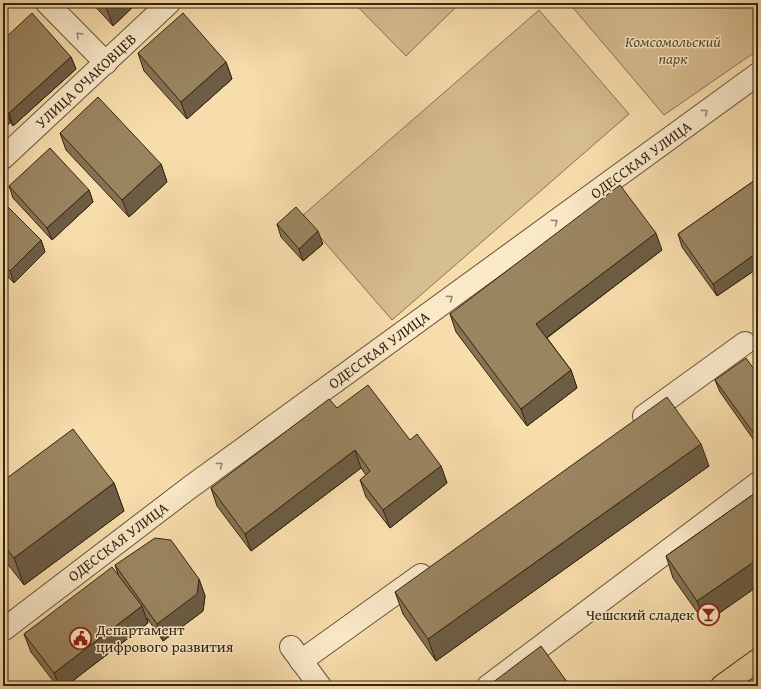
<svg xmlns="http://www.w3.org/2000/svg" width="761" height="689" font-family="'Gentium Book Plus',serif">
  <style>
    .green { fill: #d7be91; stroke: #867250 }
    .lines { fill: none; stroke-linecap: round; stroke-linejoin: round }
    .minor-casing { stroke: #655336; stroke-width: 24 }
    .major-casing { stroke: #34250f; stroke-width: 24 }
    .minor { stroke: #fae9c9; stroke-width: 22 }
    .major { stroke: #f8ddac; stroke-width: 22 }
    .wall { fill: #847253; stroke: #34250f }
    .shaded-wall { fill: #6c5d44; stroke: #34250f }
    .building { fill: #9a8561; stroke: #34250f }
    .oneway { stroke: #97876c }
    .labels { text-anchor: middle; stroke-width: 3; stroke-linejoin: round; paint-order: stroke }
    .park-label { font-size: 15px; font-style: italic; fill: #5d4b30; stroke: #fae9c9 }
    .street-label { font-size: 15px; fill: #34250f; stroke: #fae9c9 }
    .poi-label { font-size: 15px; fill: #34250f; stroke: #fae9c9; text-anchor: end }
  </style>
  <rect width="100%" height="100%" fill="#f8ddac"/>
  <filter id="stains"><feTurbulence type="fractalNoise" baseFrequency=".005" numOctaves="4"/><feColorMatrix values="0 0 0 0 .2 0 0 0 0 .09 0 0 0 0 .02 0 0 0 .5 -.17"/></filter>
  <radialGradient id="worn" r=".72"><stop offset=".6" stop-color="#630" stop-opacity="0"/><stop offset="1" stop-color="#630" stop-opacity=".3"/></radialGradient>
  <g class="green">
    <polygon points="354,3 460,3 406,56"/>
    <polygon points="569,3 758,3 758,50 664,115"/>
    <polygon points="539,10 629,114 392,320 302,216"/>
  </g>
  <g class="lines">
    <defs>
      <g id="minor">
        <polyline points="47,3 106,63"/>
        <polyline points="3,158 169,3"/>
        <polyline points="644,416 745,343"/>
        <polyline points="3,630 189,488 758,74"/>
        <polyline points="291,647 320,686"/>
        <polyline points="301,661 421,575"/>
        <polyline points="488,686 758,483"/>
      </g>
      <polyline id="major" points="722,686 758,660"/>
    </defs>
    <use href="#minor" class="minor-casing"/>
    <use href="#major" class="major-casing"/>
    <use href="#minor" class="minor"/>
    <use href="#major" class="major"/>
  </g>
  <g class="wall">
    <polygon points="92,3 137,3 113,26"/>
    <polygon points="3,40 71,57 76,69 13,126 10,122 3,129"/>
    <polygon points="138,53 226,62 232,79 187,119 144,71"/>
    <polygon points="758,88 758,106 753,92"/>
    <polygon points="60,133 161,164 167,182 129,217 66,150"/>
    <polygon points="758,178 758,268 717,296 682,247 678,234"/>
    <polygon points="9,186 89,190 93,202 52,240 13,198"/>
    <polygon points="3,202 41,240 45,252 14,283 3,272"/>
    <polygon points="277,224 323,244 303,261 281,237"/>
    <polygon points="662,250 547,338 571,370 577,388 527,426 456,332 450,314"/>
    <polygon points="758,375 758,446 720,392 715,380"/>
    <polygon points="337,408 410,440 441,466 447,483 390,528 366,497 360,480 366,475 361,468 251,551 217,506 211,488"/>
    <polygon points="709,466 436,661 403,614 395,592"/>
    <polygon points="3,481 114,483 124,511 24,585 3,558"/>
    <polygon points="758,491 758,586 705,623 673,578 666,556"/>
    <polygon points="115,565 199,579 205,596 203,611 163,641 147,618 148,623 66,686 57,686 31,652 24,634 118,574"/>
  </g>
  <g class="shaded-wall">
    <polygon points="107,3 137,3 113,26 105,5"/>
    <polygon points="71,57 76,69 13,126 9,113"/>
    <polygon points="226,62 232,79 187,119 181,102"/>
    <polygon points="3,102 11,122 3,129"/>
    <polygon points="161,164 167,182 129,217 122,200"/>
    <polygon points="89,190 93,202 52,240 47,228"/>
    <polygon points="318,231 323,244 303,261 299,249"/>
    <polygon points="656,233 662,250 542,341 536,324"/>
    <polygon points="41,240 45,252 14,283 10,271"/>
    <polygon points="758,252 758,268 717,296 713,284"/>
    <polygon points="571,370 577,388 527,426 521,409"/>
    <polygon points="701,444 709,466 436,661 428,639"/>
    <polygon points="355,450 361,468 251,551 245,534"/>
    <polygon points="441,466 447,483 390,528 383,510"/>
    <polygon points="114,483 124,511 24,585 14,558"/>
    <polygon points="758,559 758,586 705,623 697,601"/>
    <polygon points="199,579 205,596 203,611 163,641 157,624"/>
    <polygon points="142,606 148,623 66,686 59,686 54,673"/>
  </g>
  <g class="building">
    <polygon points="32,13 71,57 9,113 6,110 3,102 3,40"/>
    <polygon points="183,13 226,62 181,102 138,53"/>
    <polygon points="758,88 758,98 753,92"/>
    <polygon points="98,97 161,164 122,200 60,133"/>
    <polygon points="50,148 89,190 47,228 9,186"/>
    <polygon points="758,178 758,252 713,284 678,234"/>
    <polygon points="620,185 656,233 536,324 571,370 521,409 450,314"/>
    <polygon points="3,202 41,240 10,271 3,264"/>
    <polygon points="296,207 318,231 299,249 277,224"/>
    <polygon points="746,358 758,375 758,439 715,380"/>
    <polygon points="368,385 410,440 417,434 441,466 383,510 360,480 370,471 355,450 245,534 211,488 329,399 337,408"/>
    <polygon points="667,397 701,444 428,639 395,592"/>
    <polygon points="73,429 114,483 14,558 3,544 3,481"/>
    <polygon points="758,491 758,559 697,601 666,556"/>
    <polygon points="155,538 171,540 199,579 197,594 157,624 115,565"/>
    <polygon points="112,567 142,606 54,673 24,634"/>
    <polygon points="541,646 570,686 488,686"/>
  </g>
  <defs><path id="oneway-chevron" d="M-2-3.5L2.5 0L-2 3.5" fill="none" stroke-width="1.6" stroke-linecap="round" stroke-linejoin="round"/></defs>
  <g class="oneway">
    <use href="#oneway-chevron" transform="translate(79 35) rotate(-135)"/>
    <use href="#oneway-chevron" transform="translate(705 112) rotate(-37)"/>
    <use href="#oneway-chevron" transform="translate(555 222) rotate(-36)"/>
    <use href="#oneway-chevron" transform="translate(450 298) rotate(-36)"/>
    <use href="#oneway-chevron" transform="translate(220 465) rotate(-36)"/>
  </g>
  <defs>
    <symbol id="bar-ring" viewBox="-11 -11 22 22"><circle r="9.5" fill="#fae9c9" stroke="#8f2418" stroke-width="1.5"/><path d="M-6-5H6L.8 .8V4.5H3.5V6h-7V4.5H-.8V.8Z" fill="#8f2418"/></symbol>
    <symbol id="civic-ring" viewBox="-11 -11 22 22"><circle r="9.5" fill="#fae9c9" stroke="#8f2418" stroke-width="1.5"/><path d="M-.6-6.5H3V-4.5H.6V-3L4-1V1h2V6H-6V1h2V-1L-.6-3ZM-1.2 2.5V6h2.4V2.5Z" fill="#8f2418"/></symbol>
  </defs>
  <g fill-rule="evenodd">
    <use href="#bar-ring" x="696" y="602" width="25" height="25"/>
    <use href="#civic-ring" x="68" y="626" width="25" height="25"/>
  </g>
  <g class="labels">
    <g class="park-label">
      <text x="673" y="47">Комсомольский<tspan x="673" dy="17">парк</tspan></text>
    </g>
    <g class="street-label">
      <text transform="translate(86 81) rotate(-43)" y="5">УЛИЦА ОЧАКОВЦЕВ</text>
      <text transform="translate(641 160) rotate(-36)" y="5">ОДЕССКАЯ УЛИЦА</text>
      <text transform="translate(379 350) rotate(-36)" y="5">ОДЕССКАЯ УЛИЦА</text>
      <text transform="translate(118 542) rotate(-37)" y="5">ОДЕССКАЯ УЛИЦА</text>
    </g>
    <g class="poi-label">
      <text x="694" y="620">Чешский сладек</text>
      <text x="96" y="635" text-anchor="start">Департамент<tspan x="96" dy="17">цифрового развития</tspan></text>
    </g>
  </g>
  <rect width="761" height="689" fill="none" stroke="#f8ddac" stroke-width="16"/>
  <rect x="4" y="4" width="753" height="681" fill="none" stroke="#34250f" stroke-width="2"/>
  <rect x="8" y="8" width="745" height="673" fill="none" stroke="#34250f"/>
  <rect width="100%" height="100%" filter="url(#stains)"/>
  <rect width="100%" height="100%" fill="url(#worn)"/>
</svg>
